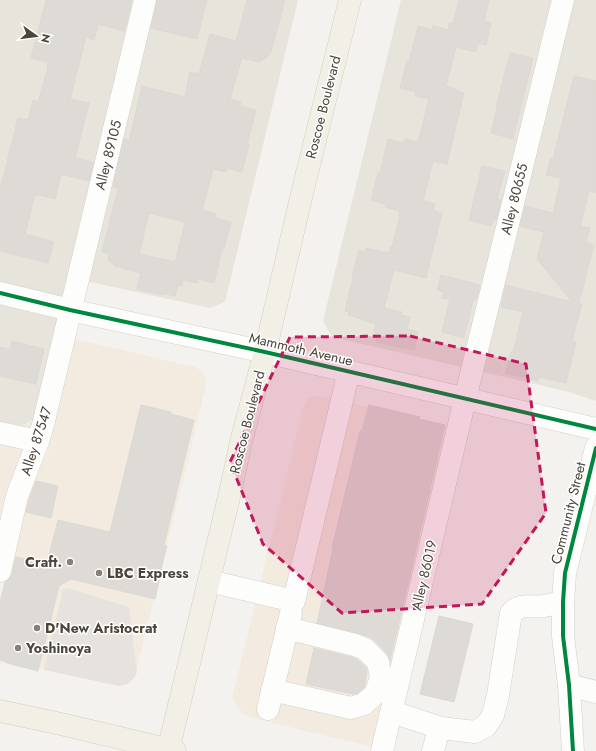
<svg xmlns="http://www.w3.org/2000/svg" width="596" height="751" font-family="Jost,sans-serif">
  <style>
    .residential { fill: #e7e4dc }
    .commercial { fill: #f3ebdf }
    .parking { fill: #e6e3df }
    .building { fill: #dedbd6; stroke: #dcd9d4; fill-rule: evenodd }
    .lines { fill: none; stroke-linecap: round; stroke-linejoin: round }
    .minor-casing { stroke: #d2d0cb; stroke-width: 23 }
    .major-casing { stroke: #d6cebb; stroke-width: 23 }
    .minor { stroke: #fdfdfc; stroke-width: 22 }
    .major { stroke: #f2efe6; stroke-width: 22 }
    .cycleway-casing { stroke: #fff; stroke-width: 6 }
    .cycleway { stroke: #00873e; stroke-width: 4 }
    .marked { fill: #c2185b; fill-opacity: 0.2; stroke: #c2185b; stroke-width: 3; stroke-dasharray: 8 5; stroke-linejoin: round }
    .poi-dot { fill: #868178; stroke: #fff; stroke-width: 1.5 }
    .labels { text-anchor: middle; stroke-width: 3; stroke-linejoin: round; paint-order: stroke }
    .street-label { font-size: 14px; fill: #4b4439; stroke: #fff }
    .poi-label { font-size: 14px; font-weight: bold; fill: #4b4439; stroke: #fff; text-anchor: start }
  </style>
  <rect width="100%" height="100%" fill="#f4f2ee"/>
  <g class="residential">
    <polygon points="0,0 298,0 225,302 210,308 67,277 35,418 22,426 0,422"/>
    <polygon points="401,0 596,0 596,401 569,392 332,337 323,321"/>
  </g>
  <g class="commercial">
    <polygon points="75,339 195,367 200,370 203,373 206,380 206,386 136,671 123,685 117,686 39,668 0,663 0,602 25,498 48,450"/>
    <polygon points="314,396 329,398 449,426 371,747 249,717 241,712 232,698 304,404 308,399"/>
    <polygon points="35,418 27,448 4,505 0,520 0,422 22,426"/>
  </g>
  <polygon class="parking" points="68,588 129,607 137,672 134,678 128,684 120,686 44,670 63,590"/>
  <g class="building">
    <polygon points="46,0 132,0 127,22 126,22 124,31 98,24 94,40 86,37 70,99 89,103 75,158 93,162 89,181 61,174 55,199 35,194 25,234 54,242 48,263 0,251 0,190 18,118 28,120 33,100 38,102 48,67 47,67 48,62 31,58"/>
    <polygon points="157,0 207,0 197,39 151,28"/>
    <path d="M247 0H285L271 52 266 58 259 62 242 58 230 99 241 102 240 106 256 110 248 141V144L249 145 242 172 227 168 226 172 213 169 202 210 216 214 215 218 231 222 224 249H222L214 283 198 279V283L183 280 182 286 178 285 175 296 163 293V295L137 289 141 273 115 266 108 260 109 254 102 252 118 188 113 187 124 139 129 141 142 86 185 97 190 72 199 74 210 34 236 41ZM149 213 185 222 175 262 139 254Z"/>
    <polygon points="459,0 489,0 484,21 491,23 486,45 478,43 476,52 456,47 446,86 455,89 454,90 464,93 447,164 433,161 423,201 435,204 433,210 442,213 426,278 394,270 384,308 402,312 401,315 410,317 407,329 418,332 414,350 403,347 403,348 399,347 376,342 377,338 374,337 376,331 374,330 376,324 362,320 362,319 348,315 349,312 345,311 353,277 352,277 359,250 365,252 365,248 389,253 391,246 392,247 400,216 399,215 400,211 385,207 386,204 371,200 378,173 380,173 388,139 403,143 405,139 418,142 429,99 415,96 416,92 400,88 407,61 409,62 418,26 432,30 433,26 448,30 450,23 453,24"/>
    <polygon points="510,53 533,58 513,139 491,133 497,107 496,107"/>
    <polygon points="574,76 596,81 596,193 589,191 580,226 590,228 586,243 594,245 579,303 582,304 572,341 576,342 566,383 539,377 538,381 506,373 511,352 513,352 523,312 501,307 506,285 572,302 537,259 544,232 520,226 525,206 553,213 561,178 546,175 551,158 553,159"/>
    <polygon points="482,166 505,171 497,199 501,200 496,220 493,219 491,226 469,220"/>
    <polygon points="441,275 480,285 476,300 473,300 464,338 442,332 450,299 442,298 444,292 437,290"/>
    <polygon points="12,341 44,349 36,384 0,376 0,347 10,349"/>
    <polygon points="141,405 171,412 171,414 194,420 164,545 167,546 161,569 162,569 155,599 71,579 59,586 38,671 7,663 7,662 0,660 0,602 5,582 9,579 12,574 16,557 47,564 58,520 110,532"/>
    <polygon points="369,405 420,417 419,419 445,425 390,661 387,653 374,640 370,637 358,633 317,623 333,549 332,548 360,431 362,431"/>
    <polygon points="36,481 58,486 51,518 26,512 29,500"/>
    <polygon points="439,616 473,624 454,702 420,694"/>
    <polygon points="314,648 351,657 358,660 366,668 367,672 364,688 358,693 353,694 306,684"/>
  </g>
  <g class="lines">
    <defs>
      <g id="minor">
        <polyline points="0,293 70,310 265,352 596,429"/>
        <polyline points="0,433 38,441"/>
        <polyline points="0,571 17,496 38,441 43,425 145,0"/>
        <polyline points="209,581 294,601 349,371"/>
        <polyline points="569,685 596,692"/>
        <polyline points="272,690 351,708 364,704 375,694 381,678 378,662 365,649 355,645 287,628"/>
        <polyline points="268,709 291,613"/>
        <polyline points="392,712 441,728"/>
        <polyline points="382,751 465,399 563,0"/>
        <path d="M433 751 437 736 441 728 475 732 486 726 493 715 498 695 511 613C522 602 530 608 544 606 550 605 557 603 563 602"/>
        <polyline points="573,751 569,685 563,636 563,602 565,573 596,448"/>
      </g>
      <g id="major">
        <polyline points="0,711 61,724 175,751"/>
        <polyline points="168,751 229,497 242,438 265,352 304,185 350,0"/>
      </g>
    </defs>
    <use href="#minor" class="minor-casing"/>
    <use href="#major" class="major-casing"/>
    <use href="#minor" class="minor"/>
    <use href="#major" class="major"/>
    <defs>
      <g id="cycleway">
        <polyline points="0,293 70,310 265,352 596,429"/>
        <polyline points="573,751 569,685 563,636 563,602 565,573 596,448"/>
      </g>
    </defs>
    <use href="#cycleway" class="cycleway-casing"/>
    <use href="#cycleway" class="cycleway"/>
  </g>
  <path class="marked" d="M410 336 526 364 546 513 482 604 342 613 263 544 230 462 290 337Z"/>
  <g class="poi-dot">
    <circle cx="70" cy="562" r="4"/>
    <circle cx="99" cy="573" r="4"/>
    <circle cx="37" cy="628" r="4"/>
    <circle cx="18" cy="648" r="4"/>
  </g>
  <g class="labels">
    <g class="street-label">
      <text transform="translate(323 107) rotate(-76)" y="5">Roscoe Boulevard</text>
      <text transform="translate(108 155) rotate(-76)" y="5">Alley 89105</text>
      <text transform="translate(514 199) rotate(-76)" y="5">Alley 80655</text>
      <text transform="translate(301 349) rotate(13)" y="5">Mammoth Avenue</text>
      <text transform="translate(247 422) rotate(-76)" y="5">Roscoe Boulevard</text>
      <text transform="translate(36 441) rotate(-72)" y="5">Alley 87547</text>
      <text transform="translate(568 513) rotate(-76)" y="5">Community Street</text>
      <text transform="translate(424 575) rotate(-77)" y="5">Alley 86019</text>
    </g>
    <g class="poi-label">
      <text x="62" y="567" text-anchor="end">Craft.</text>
      <text x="107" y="578">LBC Express</text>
      <text x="45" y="633">D'New Aristocrat</text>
      <text x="26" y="653">Yoshinoya</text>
    </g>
  </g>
  <g transform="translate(36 36) rotate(104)" stroke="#ffffff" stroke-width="3" paint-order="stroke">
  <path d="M0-3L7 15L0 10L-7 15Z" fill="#4b4439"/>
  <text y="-6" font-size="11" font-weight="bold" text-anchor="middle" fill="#4b4439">N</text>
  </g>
</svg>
